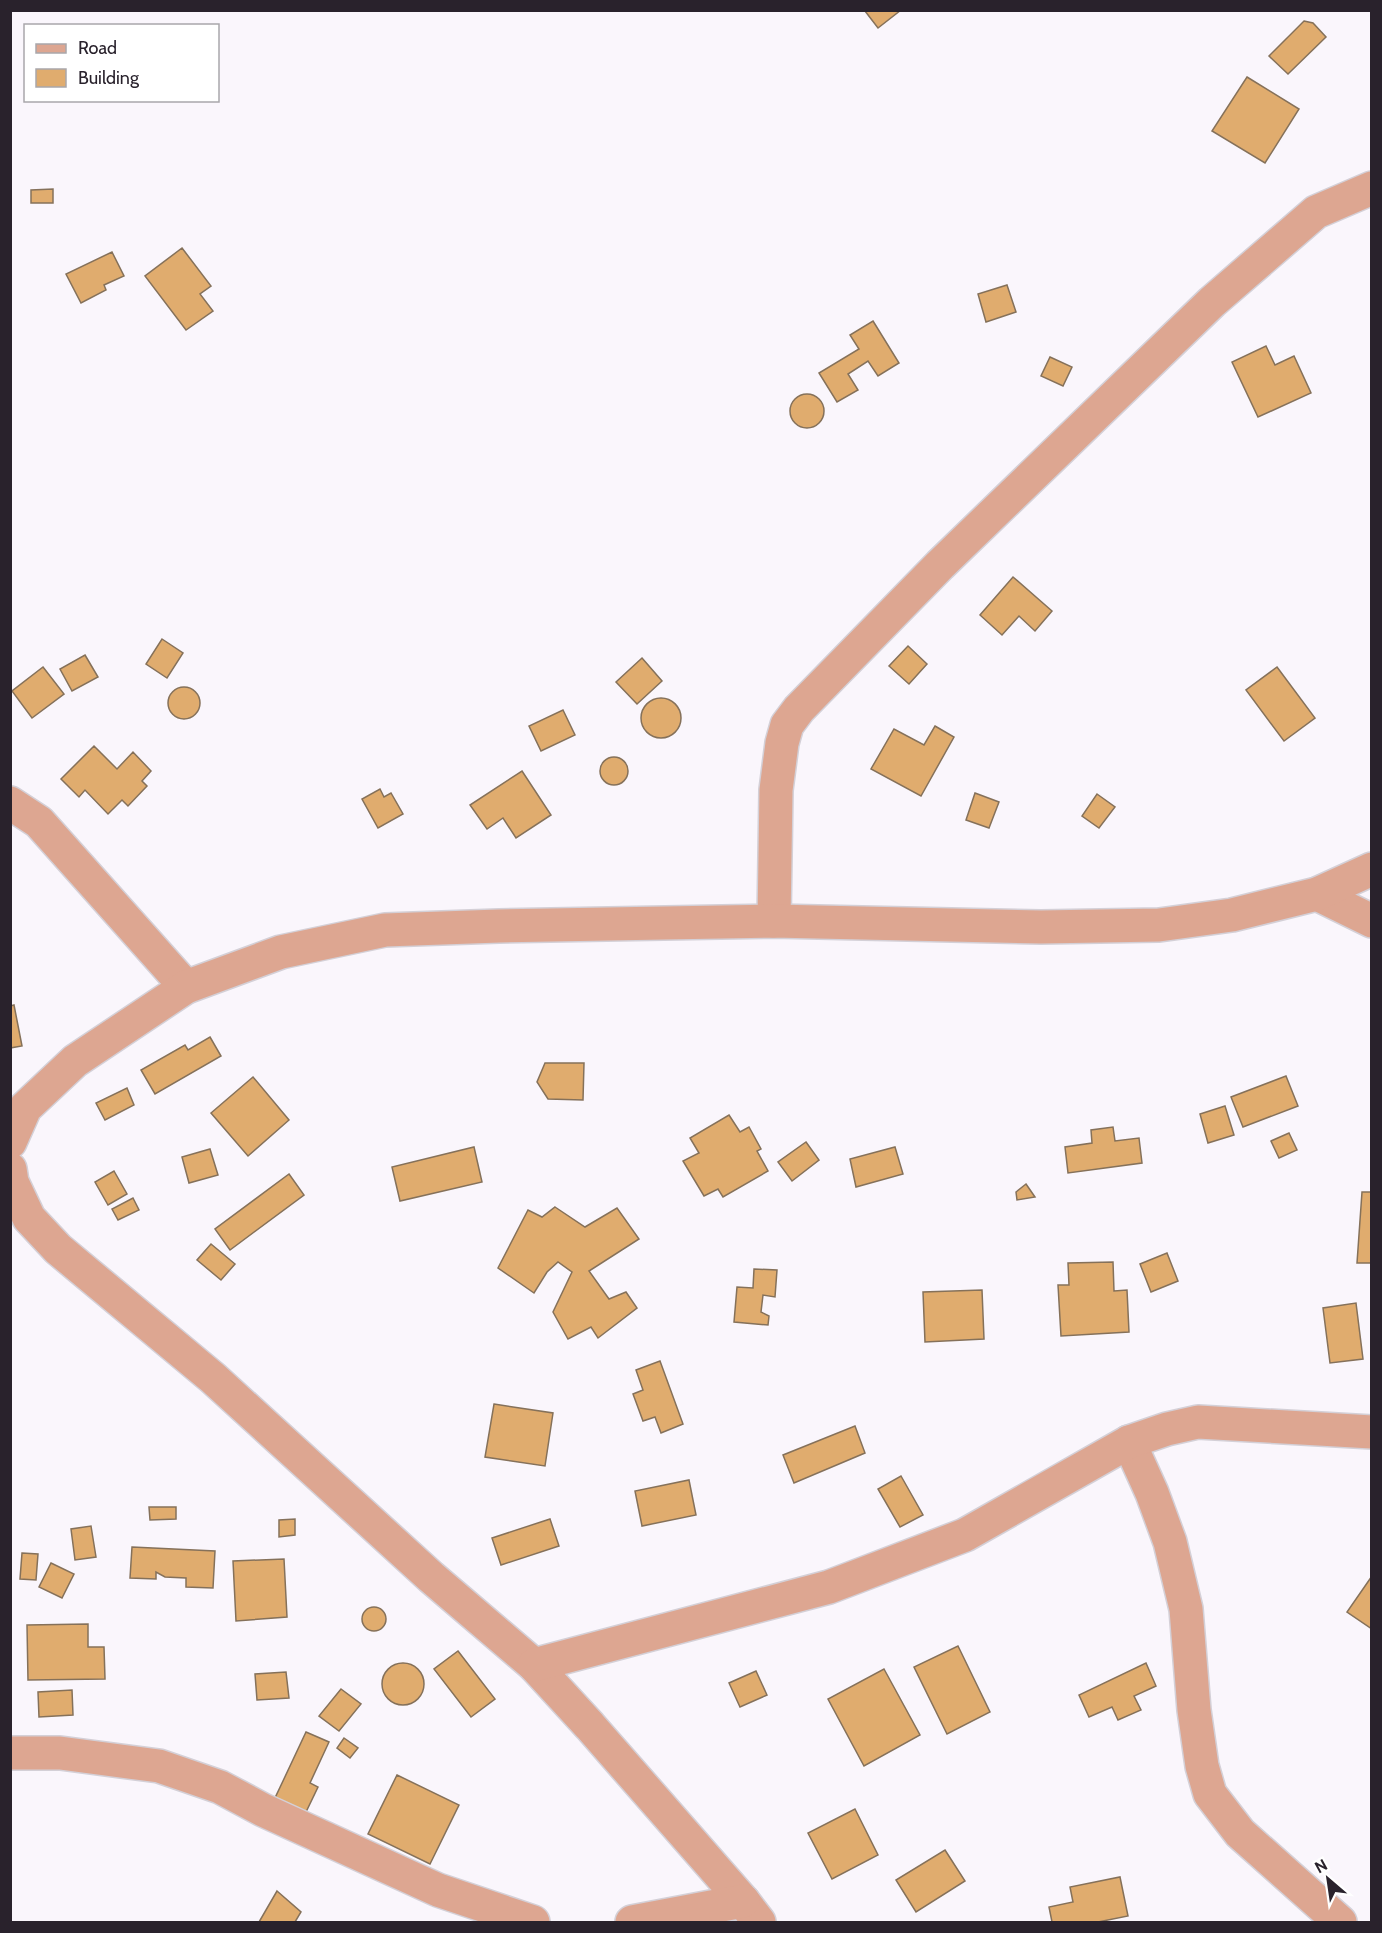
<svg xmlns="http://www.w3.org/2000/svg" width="1382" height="1933" font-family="Cabin,sans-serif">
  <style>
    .building { fill: #e0ac6e; stroke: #85715a; stroke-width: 1.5 }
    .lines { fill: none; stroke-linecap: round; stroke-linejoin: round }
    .minor-casing { stroke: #d4d0d7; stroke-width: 36 }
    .minor { stroke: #dda691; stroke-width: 33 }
  </style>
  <rect width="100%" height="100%" fill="#faf6fc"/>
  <g class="building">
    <polygon points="866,10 901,10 878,28 865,11"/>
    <polygon points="1304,21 1313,23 1326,37 1288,74 1269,56"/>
    <polygon points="1247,77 1299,109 1265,163 1212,131"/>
    <polygon points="53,189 53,203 31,203 31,190"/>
    <polygon points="182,248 211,286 200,294 213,311 186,330 145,276"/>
    <polygon points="112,252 124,276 104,285 106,290 81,303 66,274"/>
    <polygon points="1007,285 1016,312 986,322 978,294"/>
    <polygon points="873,321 899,363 878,376 868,361 848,374 858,390 837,402 819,373 859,349 850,335"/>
    <polygon points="1266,346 1275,365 1294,356 1311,393 1258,417 1232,362"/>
    <polygon points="1050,357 1072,367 1063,386 1041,376"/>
    <circle cx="807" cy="411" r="17"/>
    <polygon points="1013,577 1052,611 1035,631 1019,616 1002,635 980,615"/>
    <polygon points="162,639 183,653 167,678 146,664"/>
    <polygon points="908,646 927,664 909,684 889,666"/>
    <polygon points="85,655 98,677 72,691 60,669"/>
    <polygon points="642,658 662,681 637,704 616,682"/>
    <polygon points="43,667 64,694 32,718 12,691"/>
    <polygon points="1277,667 1315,718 1284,741 1246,690"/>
    <circle cx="184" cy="703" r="16"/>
    <circle cx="661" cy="718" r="20"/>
    <polygon points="563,710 575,735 541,751 529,726"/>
    <polygon points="935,726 954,737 921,796 871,769 894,729 924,745"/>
    <polygon points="94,746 117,769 133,752 151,771 142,781 147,786 128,806 122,800 108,814 85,790 79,797 61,779"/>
    <circle cx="614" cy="771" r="14"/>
    <polygon points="522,771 551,815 516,838 503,818 487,829 470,805"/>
    <polygon points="380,789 384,797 391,793 403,814 378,828 362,799"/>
    <polygon points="975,793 999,802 989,828 966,820"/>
    <polygon points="1097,794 1115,807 1099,828 1082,816"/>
    <polygon points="14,1005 22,1046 10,1048 10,1006"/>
    <polygon points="210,1037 221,1056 155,1094 141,1070 185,1045 188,1050"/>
    <polygon points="545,1063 584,1063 583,1100 548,1099 537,1082"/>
    <polygon points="1286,1076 1298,1106 1243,1127 1231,1097"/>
    <polygon points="253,1077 289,1120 248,1156 211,1113"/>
    <polygon points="127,1088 134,1105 105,1120 96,1103"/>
    <polygon points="1225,1106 1234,1135 1208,1143 1200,1114"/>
    <polygon points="729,1115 740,1132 749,1127 761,1149 757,1151 768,1171 723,1197 718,1189 704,1196 683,1161 699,1153 690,1138"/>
    <polygon points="1113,1127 1115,1141 1139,1138 1142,1163 1068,1173 1065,1147 1092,1143 1091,1130"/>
    <polygon points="1289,1133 1297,1150 1279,1158 1271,1141"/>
    <polygon points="806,1142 819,1160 792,1181 778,1162"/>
    <polygon points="474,1147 482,1182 400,1201 392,1167"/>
    <polygon points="895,1147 903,1174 856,1187 850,1159"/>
    <polygon points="210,1149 218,1175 189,1183 182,1157"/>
    <polygon points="114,1171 127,1194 108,1205 95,1182"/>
    <polygon points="289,1174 304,1195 230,1250 215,1229"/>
    <polygon points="1026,1184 1035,1197 1017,1200 1016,1192"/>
    <polygon points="1362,1192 1372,1192 1372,1263 1357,1263"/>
    <polygon points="133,1198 139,1210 118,1220 112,1209"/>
    <polygon points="555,1207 585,1227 617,1208 639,1239 589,1271 609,1299 626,1292 637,1308 598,1338 591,1327 568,1339 553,1312 572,1272 558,1262 547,1272 534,1293 498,1268 528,1210 542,1217"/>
    <polygon points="211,1244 235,1264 221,1280 197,1260"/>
    <polygon points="1167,1253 1178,1281 1151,1292 1140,1264"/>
    <polygon points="1113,1262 1114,1291 1127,1290 1129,1332 1061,1336 1058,1285 1069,1285 1068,1263"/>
    <polygon points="754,1269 777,1270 775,1297 763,1295 761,1312 769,1316 768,1325 734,1322 737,1287 753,1288"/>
    <polygon points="982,1290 984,1339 925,1342 923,1292"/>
    <polygon points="1356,1303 1363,1359 1330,1363 1323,1308"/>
    <polygon points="660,1361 683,1424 661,1433 655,1417 643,1421 633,1394 643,1390 636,1370"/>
    <polygon points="494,1404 553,1413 545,1466 485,1457"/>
    <polygon points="855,1426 865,1453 794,1483 783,1455"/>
    <polygon points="901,1476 923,1515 900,1527 878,1489"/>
    <polygon points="689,1480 696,1515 642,1526 635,1491"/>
    <polygon points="149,1507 176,1507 176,1519 150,1520"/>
    <polygon points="295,1519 295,1535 279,1537 279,1520"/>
    <polygon points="550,1519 559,1546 501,1565 492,1538"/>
    <polygon points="91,1526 96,1557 75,1560 71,1529"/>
    <polygon points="132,1547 215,1551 213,1588 186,1587 186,1578 165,1577 156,1572 156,1579 130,1578"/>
    <polygon points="22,1553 38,1554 36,1580 20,1579"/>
    <polygon points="284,1559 287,1617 236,1621 233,1561"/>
    <polygon points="51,1563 74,1574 62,1598 39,1587"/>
    <polygon points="1372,1576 1372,1629 1347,1612"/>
    <circle cx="374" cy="1619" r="12"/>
    <polygon points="88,1624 88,1647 104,1647 105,1679 28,1680 27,1625"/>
    <polygon points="958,1646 990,1712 947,1734 914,1667"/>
    <polygon points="458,1651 495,1699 471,1717 434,1669"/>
    <polygon points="1146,1663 1156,1686 1134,1696 1141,1710 1118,1720 1112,1707 1089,1717 1079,1695"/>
    <circle cx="403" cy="1684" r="21"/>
    <polygon points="884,1669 920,1735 864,1766 828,1699"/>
    <polygon points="756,1671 767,1695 740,1707 729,1683"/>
    <polygon points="286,1672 289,1698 257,1700 255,1674"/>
    <polygon points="341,1689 361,1704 339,1731 319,1716"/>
    <polygon points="72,1690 73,1715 39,1717 38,1692"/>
    <polygon points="306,1732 329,1742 310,1783 318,1787 306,1812 275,1798"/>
    <polygon points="344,1738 358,1748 350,1758 337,1748"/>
    <polygon points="397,1775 459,1805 430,1864 368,1834"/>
    <polygon points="855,1809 878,1855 832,1879 808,1833"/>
    <polygon points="945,1850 965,1881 916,1912 896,1880"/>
    <polygon points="1120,1877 1128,1916 1098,1922 1052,1922 1049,1907 1073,1902 1070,1887"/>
    <polygon points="277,1891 301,1912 295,1922 259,1922"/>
  </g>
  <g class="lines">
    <defs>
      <g id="minor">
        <polyline points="10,803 39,822 186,987"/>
        <polyline points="1317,894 1372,921"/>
        <polyline points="774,921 776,790 782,743 787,725 799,709 940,565 1212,302 1316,212 1372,188"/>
        <polyline points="10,1142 25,1108 75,1061 186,987 281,952 385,930 499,926 774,921 1041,927 1159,925 1232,915 1317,894 1372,869"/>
        <polyline points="10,1169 12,1182 29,1218 58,1249 213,1378 431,1577 534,1665 590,1726 743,1901 759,1922"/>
        <polyline points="1129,1442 1152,1493 1170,1542 1186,1609 1194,1710 1202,1766 1210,1794 1240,1833 1340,1922"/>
        <polyline points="534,1665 829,1587 965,1535 1129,1442 1167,1429 1198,1422 1372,1432"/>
        <polyline points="10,1753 60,1753 159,1766 220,1787 263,1810 438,1890 533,1922"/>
        <polyline points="632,1922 743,1901"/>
      </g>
    </defs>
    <use href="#minor" class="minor-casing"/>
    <use href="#minor" class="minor"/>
  </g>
  <rect width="1382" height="1933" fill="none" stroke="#29222c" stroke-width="24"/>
  <rect x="24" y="24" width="195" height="78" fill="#ffffff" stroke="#a9a7ab" stroke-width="1.5"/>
  <rect x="36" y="44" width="30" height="9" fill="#dda691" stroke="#a9a7ab" stroke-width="1.5"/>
  <text x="78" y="54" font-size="18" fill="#29222c">Road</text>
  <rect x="36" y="69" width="30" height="18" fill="#e0ac6e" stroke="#a9a7ab" stroke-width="1.5"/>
  <text x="78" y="84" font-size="18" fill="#29222c">Building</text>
  <g transform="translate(1328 1879) rotate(331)" stroke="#ffffff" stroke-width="4.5" paint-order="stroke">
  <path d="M0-4.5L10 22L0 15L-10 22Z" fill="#29222c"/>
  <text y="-9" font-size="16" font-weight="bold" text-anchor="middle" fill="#29222c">N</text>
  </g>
</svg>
